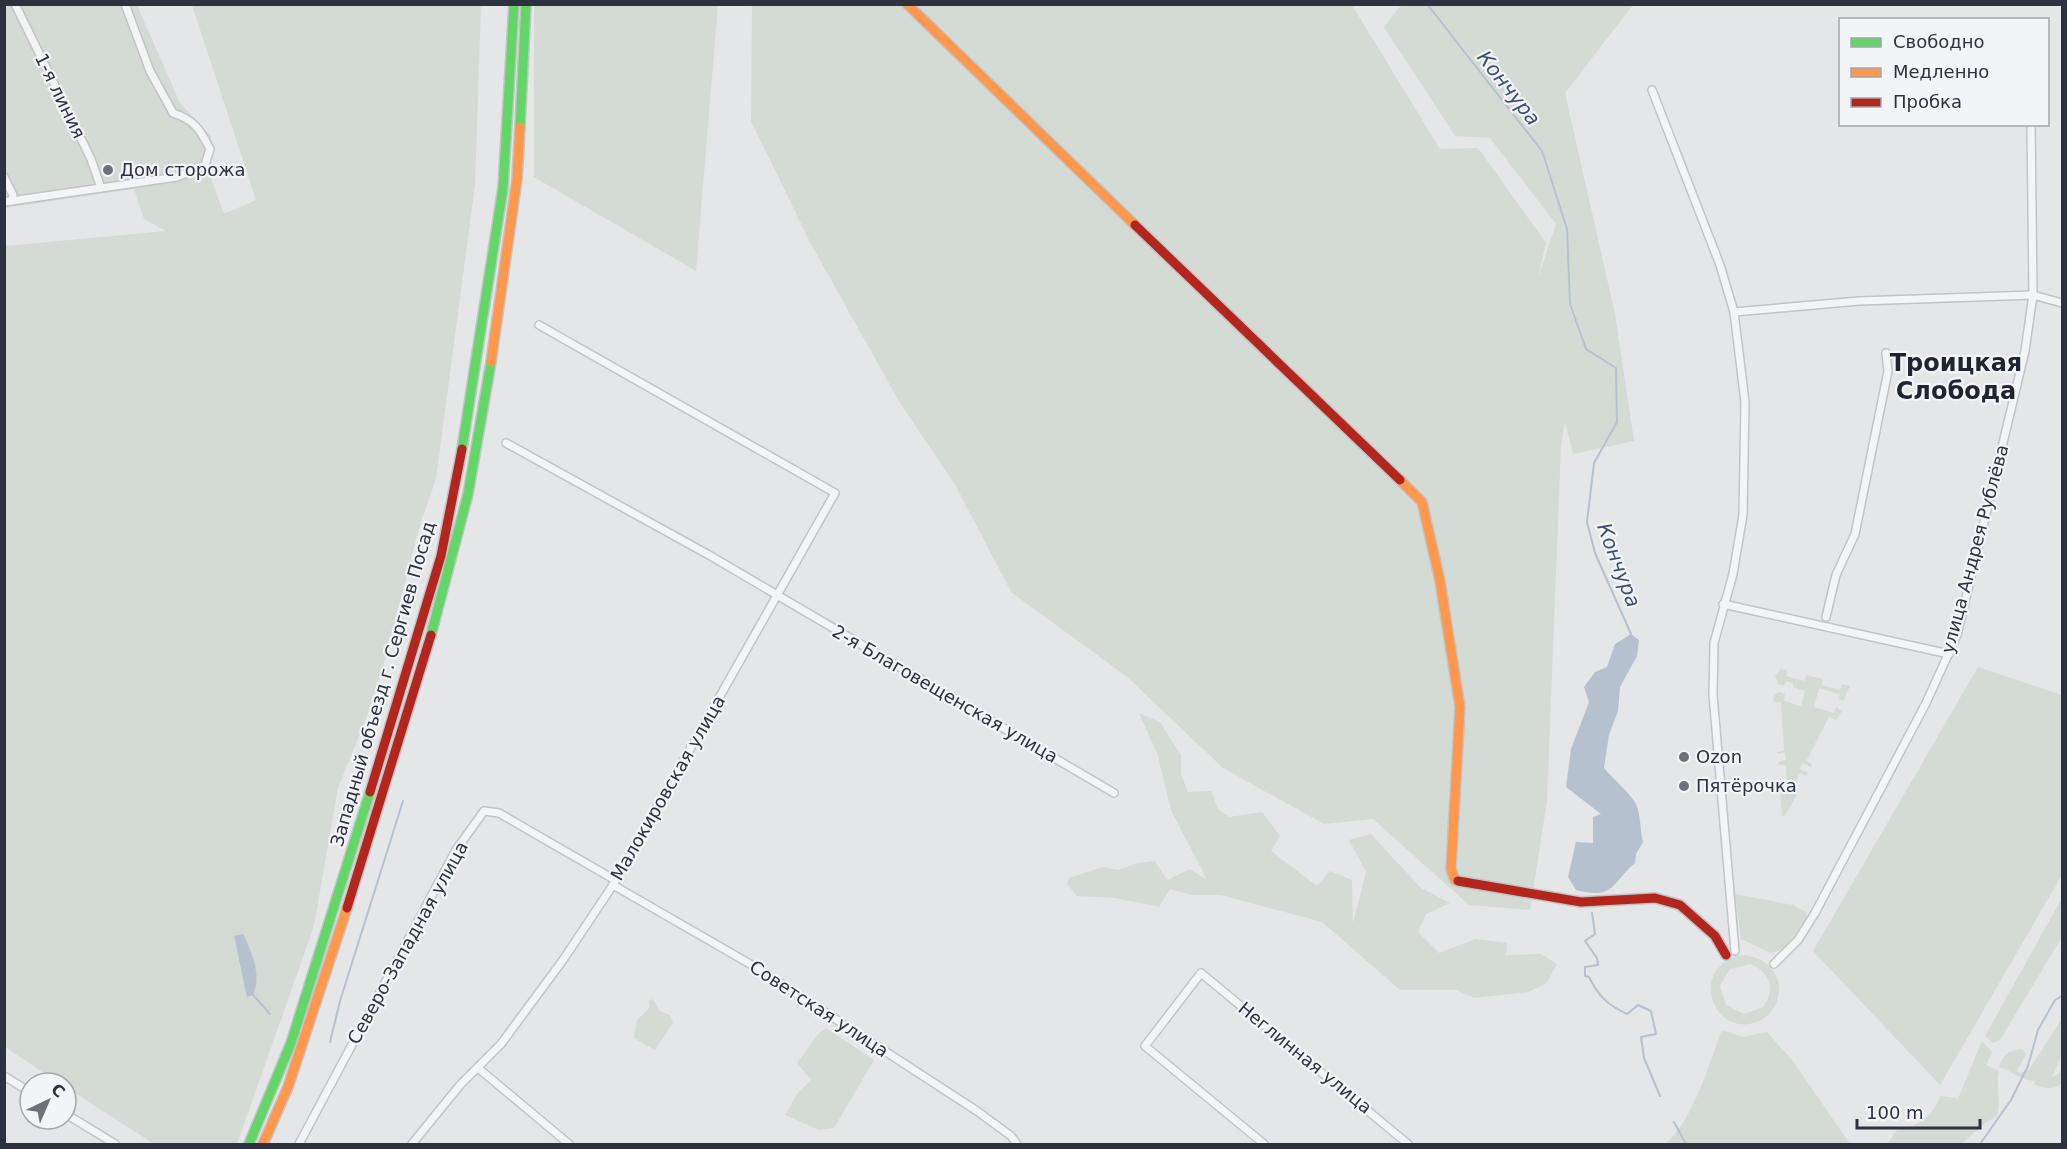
<svg xmlns="http://www.w3.org/2000/svg" width="2067" height="1149" font-family="'DejaVu Sans',sans-serif">
  <style>
    .green { fill: #d4dbd5; fill-rule: evenodd }
    .water { fill: #b6c1d0 }
    .lines { fill: none; stroke-linecap: round; stroke-linejoin: round }
    .stream { stroke: #b6c1d0; stroke-width: 2 }
    .street-casing { stroke: #c2c4c6; stroke-width: 10 }
    .fast-casing { stroke: #c2c4c6; stroke-width: 12 }
    .slow-casing { stroke: #c2c4c6; stroke-width: 12 }
    .jam-casing { stroke: #c2c4c6; stroke-width: 12 }
    .street { stroke: #f3f4f5; stroke-width: 7 }
    .fast { stroke: #63d668; stroke-width: 9 }
    .slow { stroke: #ff974d; stroke-width: 9 }
    .jam { stroke: #b3261e; stroke-width: 9 }
    .poi-dot { fill: #6c717a; stroke: #f2f4f7; stroke-width: 2 }
    .labels { text-anchor: middle; stroke-width: 4.5; stroke-linejoin: round; paint-order: stroke }
    .street-label { font-size: 18px; fill: #2c323f; stroke: #f2f4f7 }
    .poi-label { font-size: 18px; fill: #2c323f; stroke: #f2f4f7; text-anchor: start }
    .water-label { font-size: 20px; font-style: italic; fill: #3b506f; stroke: #f2f4f7 }
    .district-label { font-size: 24px; font-weight: bold; fill: #1e2430; stroke: #f2f4f7 }
  </style>
  <rect width="100%" height="100%" fill="#e4e6e8"/>
  <g class="green">
    <polygon points="4,5 137,5 180,103 211,136 210,175 224,214 256,200 192,5 481,5 475,185 436,479 418,531 387,653 366,719 338,788 314,926 237,1144 154,1144 66,1087 66,1083 59,1083 5,1047 5,246 166,231 144,219 134,189 5,208"/>
    <polygon points="534,5 718,5 696,271 534,177"/>
    <polygon points="752,5 1352,5 1440,149 1478,148 1546,243 1538,278 1556,224 1490,138 1455,136 1384,27 1401,5 1633,5 1565,93 1615,314 1634,441 1573,454 1565,422 1561,445 1547,801 1530,910 1469,905 1373,819 1324,824 1223,768 1126,676 1011,592 957,488 900,403 812,246 751,121"/>
    <polygon points="1978,667 2062,695 2062,875 1940,1085 1813,951"/>
    <polygon points="1781,669 1787,670 1786,676 1804,681 1806,675 1823,679 1822,685 1840,690 1842,684 1850,686 1843,701 1839,699 1840,694 1819,688 1814,707 1834,713 1836,707 1842,711 1836,720 1829,717 1806,761 1812,764 1811,767 1803,763 1800,769 1808,773 1806,776 1800,773 1792,788 1798,792 1785,816 1782,816 1780,789 1787,788 1786,765 1779,765 1778,762 1786,760 1785,753 1777,754 1777,752 1784,751 1781,702 1774,702 1773,697 1778,692 1785,694 1784,701 1801,706 1805,691 1793,687 1793,683 1786,681 1784,685 1778,684 1775,676"/>
    <polygon points="1139,713 1160,722 1181,755 1181,774 1188,792 1211,791 1218,809 1229,817 1262,812 1280,836 1271,851 1317,886 1330,871 1352,880 1353,923 1366,872 1349,840 1371,834 1421,888 1450,903 1426,914 1418,932 1439,953 1475,939 1507,943 1506,955 1541,954 1557,964 1546,984 1528,992 1474,998 1456,990 1400,990 1322,922 1221,895 1192,895 1170,889 1159,907 1115,898 1077,896 1067,884 1069,878 1103,867 1118,870 1137,863 1155,861 1167,880 1190,869 1207,880 1171,810 1157,753"/>
    <polygon points="1735,894 1793,905 1806,912 1807,917 1784,949 1771,953 1741,939"/>
    <polygon points="2062,898 2062,937 2000,1040 1993,1043 1985,1036"/>
    <path d="M1742 955C1764 956 1784 973 1778 997 1776 1008 1768 1017 1759 1021 1714 1041 1686 967 1742 955ZM1750 964C1770 971 1776 991 1763 1007L1744 1014 1726 1005 1720 986 1730 969Z"/>
    <polygon points="653,999 660,1011 670,1015 673,1023 655,1050 634,1038 637,1020 650,1007 648,1001"/>
    <path d="M2062 1018V1054L2052 1078 2062 1070V1083C2054 1091 2045 1088 2035 1085L2034 1081C2014 1078 2014 1071 1999 1067 2003 1054 2010 1050 2023 1049L2026 1055 2017 1070 2020 1073 2029 1070Z"/>
    <polygon points="826,1028 874,1060 834,1128 819,1130 785,1115 797,1094 811,1080 797,1063 819,1033"/>
    <path d="M1722 1030 1743 1037 1767 1032 1793 1061 1850 1144H1664C1692 1125 1709 1063 1722 1030Z"/>
    <path d="M1982 1041 1992 1052 1986 1065 1999 1071C1995 1086 2002 1100 1997 1116L1985 1123 1961 1144H1887L1897 1130C1917 1127 1934 1116 1940 1096L1957 1098V1101Z"/>
  </g>
  <g class="water">
    <path d="M1631 634 1639 640 1637 656 1620 687 1618 711 1609 735 1604 768C1613 779 1631 794 1636 804 1641 815 1640 831 1643 842L1636 854 1635 863C1611 884 1614 900 1576 890L1568 877 1576 842 1593 843V817L1601 814 1566 787 1571 749 1589 702 1584 687 1595 672 1607 667 1615 644Z"/>
    <path d="M243 934C252 952 262 976 253 995L247 997 234 936Z"/>
  </g>
  <g class="lines">
    <g class="stream">
      <polyline points="1427,4 1542,151 1567,229 1570,304 1586,349 1616,368 1617,422 1594,463 1587,522 1595,553 1631,634"/>
      <path d="M1592 913 1595 934 1585 941 1597 958 1598 965 1585 967V976L1589 977C1599 997 1608 1005 1627 1014L1638 1005 1651 1011 1656 1034 1641 1037 1644 1058 1660 1096"/>
      <polyline points="253,995 270,1014"/>
      <polyline points="330,1042 340,1001 403,801"/>
      <polyline points="1674,1122 1686,1144"/>
      <polyline points="1980,1144 2011,1100 2028,1066 2038,1030 2055,1000 2062,996"/>
    </g>
    <defs>
      <g id="street">
        <polyline points="15,4 91,159 101,188"/>
        <polyline points="1652,90 1720,265 1734,312 1745,402 1743,515 1733,574 1714,643 1713,695 1735,951"/>
        <polyline points="4,177 13,195 12,201"/>
        <path d="M4 202 177 177 205 165 210 149C200 129 194 120 173 113L150 71 125 4"/>
        <polyline points="1734,312 1859,301 2033,295 2062,303"/>
        <polyline points="506,443 709,555 1114,793"/>
        <polyline points="1723,604 1949,654"/>
        <polyline points="1826,617 1836,575 1855,534 1888,371 1886,353"/>
        <polyline points="613,885 757,968 977,1111 1011,1136 1017,1144"/>
        <polyline points="1774,964 1798,940 1815,913 1926,703 1957,635 2025,351 2033,295 2031,124"/>
        <polyline points="478,1068 569,1144"/>
        <polyline points="4,1076 30,1092"/>
        <polyline points="66,1114 115,1144"/>
        <polyline points="299,1144 456,850 484,811 499,813 615,880"/>
        <polyline points="412,1144 460,1085 501,1044 563,960 613,885 835,493 539,325"/>
        <polyline points="1264,1144 1145,1046 1201,973 1408,1144"/>
      </g>
      <g id="fast">
        <polyline points="520,127 526,4"/>
        <polyline points="462,449 503,188 514,4"/>
        <polyline points="431,635 468,494 491,362"/>
        <polyline points="249,1144 291,1043 370,792"/>
      </g>
      <g id="slow">
        <polyline points="907,4 1135,225"/>
        <polyline points="491,362 517,179 520,127"/>
        <polyline points="1400,480 1422,502 1440,581 1460,707 1451,869 1455,880 1458,881"/>
        <polyline points="263,1144 288,1087 347,908"/>
      </g>
      <g id="jam">
        <polyline points="1135,225 1400,480"/>
        <polyline points="370,792 441,556 462,449"/>
        <polyline points="1458,881 1581,902 1655,898 1680,905 1715,936 1726,955"/>
        <polyline points="347,908 431,635"/>
      </g>
    </defs>
    <use href="#street" class="street-casing"/>
    <use href="#fast" class="fast-casing"/>
    <use href="#slow" class="slow-casing"/>
    <use href="#jam" class="jam-casing"/>
    <use href="#street" class="street"/>
    <use href="#fast" class="fast"/>
    <use href="#slow" class="slow"/>
    <use href="#jam" class="jam"/>
  </g>
  <g class="poi-dot">
    <circle cx="108" cy="170" r="6"/>
    <circle cx="1684" cy="757" r="6"/>
    <circle cx="1684" cy="786" r="6"/>
  </g>
  <g class="labels">
    <g class="street-label">
      <text transform="translate(60 96) rotate(64)" y="6">1-я линия</text>
      <text transform="translate(1975 549) rotate(-75)" y="6">улица Андрея Рублёва</text>
      <text transform="translate(383 684) rotate(-74)" y="6">Западный объезд г. Сергиев Посад</text>
      <text transform="translate(945 694) rotate(30)" y="6">2-я Благовещенская улица</text>
      <text transform="translate(668 788) rotate(-60)" y="6">Малокировская улица</text>
      <text transform="translate(408 943) rotate(-61)" y="6">Северо-Западная улица</text>
      <text transform="translate(819 1009) rotate(33)" y="6">Советская улица</text>
      <text transform="translate(1305 1058) rotate(39)" y="6">Неглинная улица</text>
    </g>
    <g class="poi-label">
      <text x="120" y="176">Дом сторожа</text>
      <text x="1696" y="763">Ozon</text>
      <text x="1696" y="792">Пятёрочка</text>
    </g>
    <g class="water-label">
      <text transform="translate(1509 88) rotate(52)" y="7">Кончура</text>
      <text transform="translate(1619 565) rotate(69)" y="7">Кончура</text>
    </g>
    <g class="district-label">
      <text x="1956" y="371">Троицкая<tspan x="1956" dy="28">Слобода</tspan></text>
    </g>
  </g>
  <rect width="2067" height="1149" fill="none" stroke="#2c323f" stroke-width="12"/>
  <rect x="1839" y="18" width="210" height="108" fill="#f2f4f7" stroke="#a3a6ad" stroke-width="1.5"/>
  <rect x="1851" y="38" width="30" height="9" fill="#63d668" stroke="#a3a6ad" stroke-width="1.5"/>
  <text x="1893" y="48" font-size="18" fill="#2c323f">Свободно</text>
  <rect x="1851" y="68" width="30" height="9" fill="#ff974d" stroke="#a3a6ad" stroke-width="1.5"/>
  <text x="1893" y="78" font-size="18" fill="#2c323f">Медленно</text>
  <rect x="1851" y="98" width="30" height="9" fill="#b3261e" stroke="#a3a6ad" stroke-width="1.5"/>
  <text x="1893" y="108" font-size="18" fill="#2c323f">Пробка</text>
  <g transform="translate(48 1101) rotate(44)"><circle r="28" fill="#f2f4f7" stroke="#a3a6ad" stroke-width="1.5"/>
  <path d="M0-4.5L10 22L0 15L-10 22Z" fill="#6c717a"/>
  <text y="-9" font-size="16" font-weight="bold" text-anchor="middle" fill="#2c323f">С</text>
  </g>
  <path d="M1857 1119v9h123v-9" fill="none" stroke="#2c323f" stroke-width="3"/>
  <text x="1866" y="1119" font-size="18" fill="#2c323f" stroke="#f2f4f7" stroke-width="4.5" paint-order="stroke">100 m</text>
</svg>
